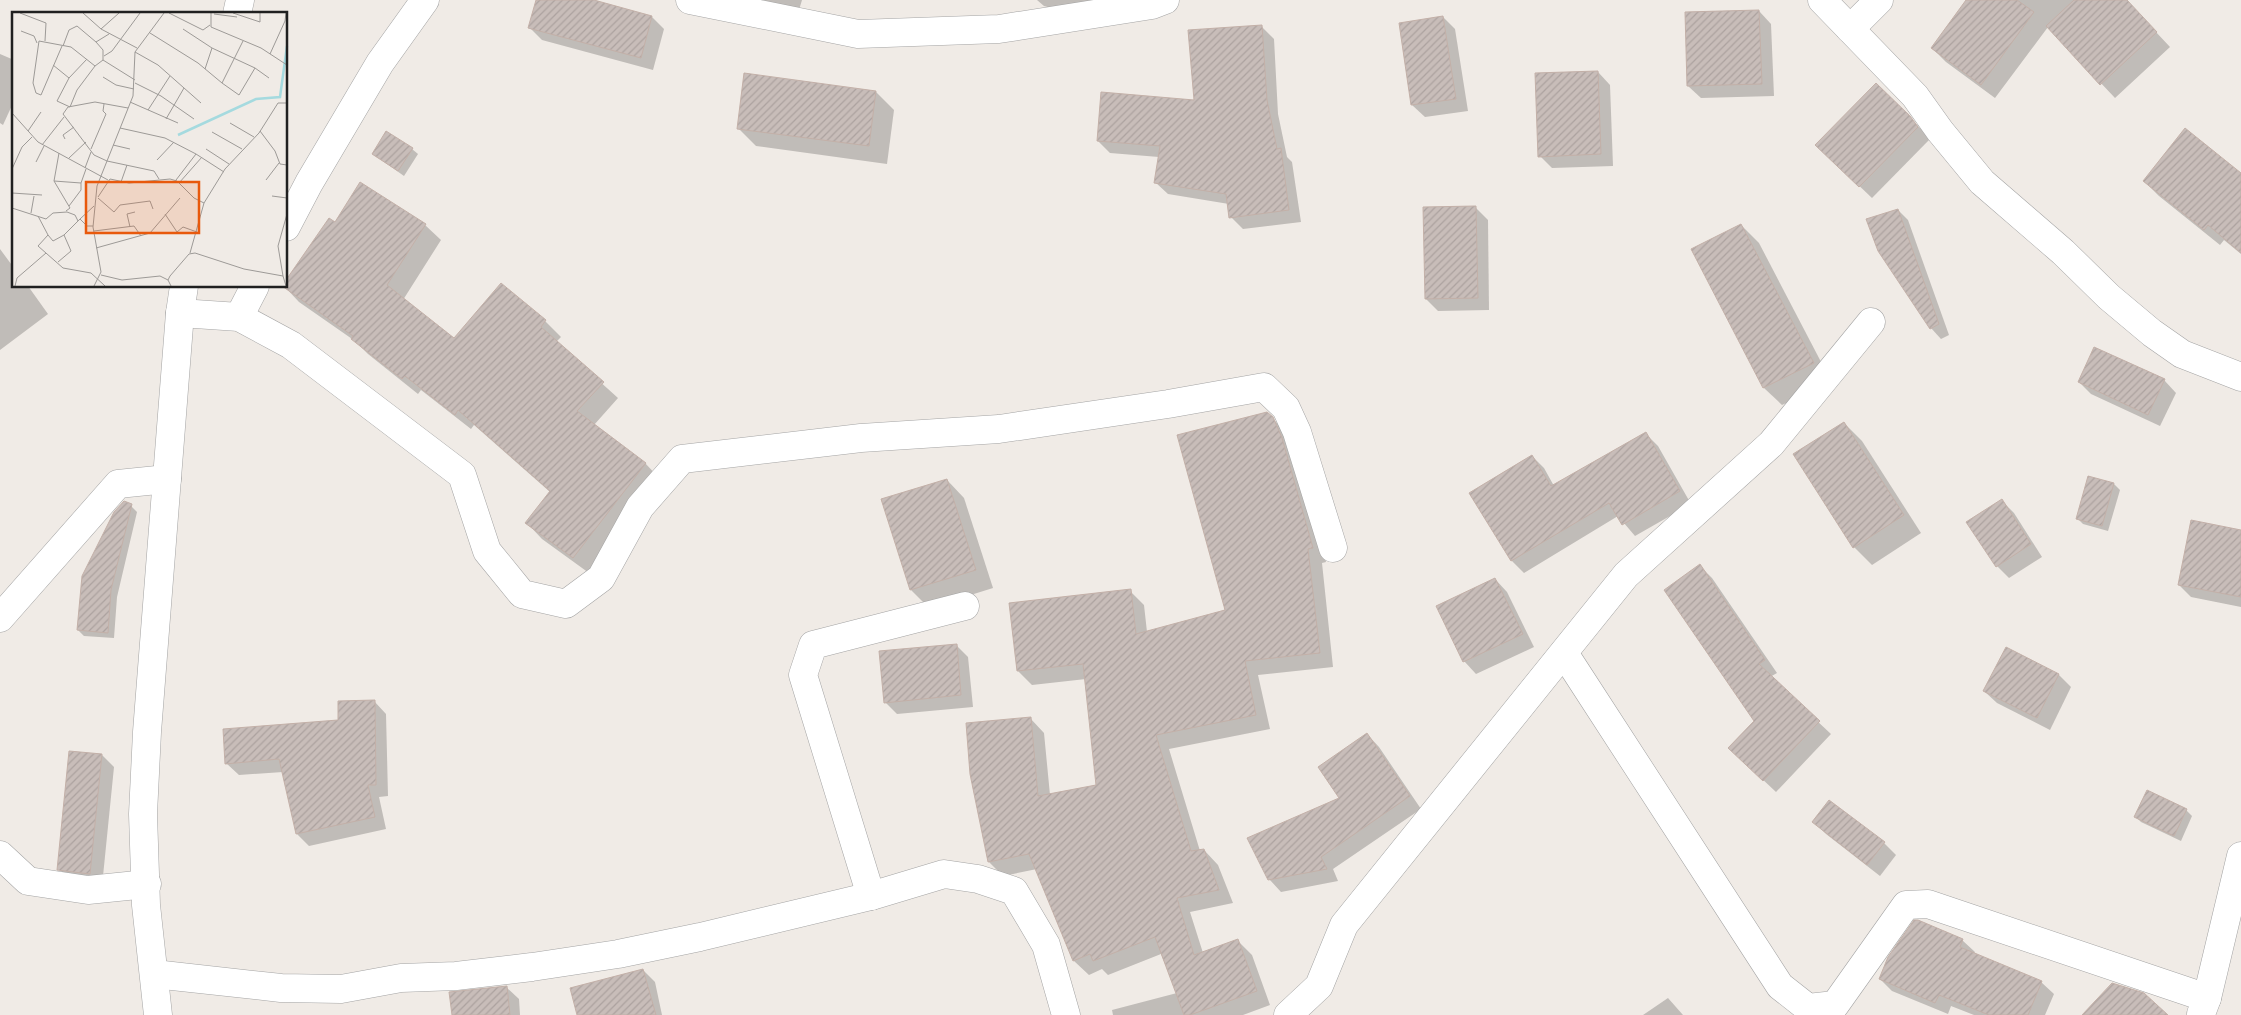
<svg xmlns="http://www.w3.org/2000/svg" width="2241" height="1015" font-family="'Noto Sans',sans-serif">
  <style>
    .shadow { fill: #0003 }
    .building { fill: url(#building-hatch); stroke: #c3b0a8 }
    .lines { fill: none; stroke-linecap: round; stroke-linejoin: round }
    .minor-casing { stroke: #a4a4a4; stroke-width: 29 }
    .minor { stroke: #fff; stroke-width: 28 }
    .inset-river { fill: none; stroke: #a5dadf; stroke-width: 2.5 }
    .inset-road { fill: none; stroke: #9d9a97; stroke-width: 1 }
    .view { fill: #e8590c; fill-opacity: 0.15; stroke: #e8590c; stroke-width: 2.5 }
    .inset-edge { fill: none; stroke: #202020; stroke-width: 2.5 }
  </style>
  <defs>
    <pattern id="building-hatch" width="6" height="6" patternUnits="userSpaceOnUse" patternTransform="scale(1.25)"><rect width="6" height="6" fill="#c8bdb9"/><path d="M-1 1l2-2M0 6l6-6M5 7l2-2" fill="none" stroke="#aca29f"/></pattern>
  </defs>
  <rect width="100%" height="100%" fill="#f0ebe6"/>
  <g class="shadow">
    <polygon points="537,0 590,0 652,17 664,29 653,70 542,40 530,28"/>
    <polygon points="756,0 802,0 799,10"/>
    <polygon points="1037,0 1114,0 1076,15 1044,6"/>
    <polygon points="1967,0 2126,0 2170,47 2115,98 2048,27 1995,98 1946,62 1932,48"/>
    <polygon points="1759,11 1771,24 1774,96 1701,98 1688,86"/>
    <polygon points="1443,17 1455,29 1468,111 1425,117 1412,105"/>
    <polygon points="1261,26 1274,39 1278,114 1287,157 1292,162 1301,222 1243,229 1231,217 1229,204 1168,194 1155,182 1159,157 1110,153 1098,141 1195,102"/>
    <polygon points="0,54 14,60 14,101 3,125 0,123"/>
    <polygon points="1598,72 1610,85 1613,166 1552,168 1540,156"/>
    <polygon points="1876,85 1922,130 1929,140 1872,198 1829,157"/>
    <polygon points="876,92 894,110 887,164 756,146 738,128"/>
    <polygon points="412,149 418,154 404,176 373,154"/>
    <polygon points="2241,175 2241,254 2224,240 2220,245 2159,196 2144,181"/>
    <polygon points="1475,207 1488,220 1489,310 1438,311 1426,299"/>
    <polygon points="1898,210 1908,220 1949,335 1941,339 1931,328"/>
    <polygon points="335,224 425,225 441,240 403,300 454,340 501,285 545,321 561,337 556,342 618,398 594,425 645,463 660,479 589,573 542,539 527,523 550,492 474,425 471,429 421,390 418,394 368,354 355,341 299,302 284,286 286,286"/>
    <polygon points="1741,225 1759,243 1831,381 1782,405 1764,388 1693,250"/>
    <polygon points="0,249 14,268 14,286 28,286 48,314 0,350"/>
    <polygon points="2164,380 2176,393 2160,426 2091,394 2079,382"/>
    <polygon points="1267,413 1287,433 1296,453 1326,562 1322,563 1333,667 1258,675 1270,729 1169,749 1200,851 1204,850 1218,865 1233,903 1190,912 1203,953 1238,941 1252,955 1270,1005 1243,1015 1113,1015 1112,1010 1177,993 1161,954 1108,975 1102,969 1089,975 1074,961 1037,869 1003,876 989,862 971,774 1030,718 1044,733 1050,795 1097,786 1086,679 1032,685 1018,671 1130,591 1144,605 1147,632 1226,611"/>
    <polygon points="1844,423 1862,441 1921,533 1872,565 1854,547"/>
    <polygon points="1645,433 1658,446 1691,504 1635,536 1618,516 1524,573 1512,561 1470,494 1532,456 1544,468 1554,486"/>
    <polygon points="947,480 964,498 993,588 929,608 911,590"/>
    <polygon points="2114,484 2120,490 2108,531 2083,524 2077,518"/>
    <polygon points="2001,500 2014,513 2042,557 2009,578 1997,566"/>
    <polygon points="131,506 137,512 117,597 114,638 84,636 78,630"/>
    <polygon points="2241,531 2241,607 2191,597 2179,585"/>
    <polygon points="1700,566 1712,578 1777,673 1770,677 1831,734 1776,792 1742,760 1756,721"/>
    <polygon points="1495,579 1507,592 1534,647 1476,674 1464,661 1438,606"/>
    <polygon points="956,645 968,657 973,707 897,714 885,702"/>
    <polygon points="2006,648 2059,675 2071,687 2050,730 1997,703 1984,691"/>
    <polygon points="374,701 386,714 388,796 379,797 386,829 309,846 297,834 283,772 239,775 226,763 340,721"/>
    <polygon points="1367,734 1379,747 1421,809 1333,869 1338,881 1281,892 1269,879 1341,799"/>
    <polygon points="102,755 114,767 102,886 71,881 59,869"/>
    <polygon points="2186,810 2192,816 2181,841 2141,822 2135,816"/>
    <polygon points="1814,822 1884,843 1896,855 1880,876 1826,834"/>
    <polygon points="1962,940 1975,952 1974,954 2041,982 2054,994 2045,1015 1974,1015 1951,1006 1948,1014 1892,991 1880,979"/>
    <polygon points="643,970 655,982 662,1015 578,1015"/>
    <polygon points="506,987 519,999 520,1015 453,1015"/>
    <polygon points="1668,998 1683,1015 1643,1015"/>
  </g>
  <g class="building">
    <polygon points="536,0 594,0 652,16 641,58 528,28"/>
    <polygon points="1966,0 2017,0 2034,12 1981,85 1931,48"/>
    <polygon points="2074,0 2127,0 2157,32 2100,85 2046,26"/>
    <polygon points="1759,10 1762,84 1687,86 1685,12"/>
    <polygon points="1443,16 1456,99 1411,105 1399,23"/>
    <polygon points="1262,25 1267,100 1277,149 1281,148 1289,210 1229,218 1226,194 1154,183 1160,146 1097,141 1101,92 1194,100 1188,30"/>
    <polygon points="1598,71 1601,154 1538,157 1535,73"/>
    <polygon points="744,73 876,91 869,146 737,129"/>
    <polygon points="1876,83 1910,116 1918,127 1859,187 1815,145"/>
    <polygon points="2185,128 2241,173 2241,253 2208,225 2204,230 2143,181"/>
    <polygon points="386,131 413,148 398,171 372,154"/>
    <polygon points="360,182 426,224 387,285 454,338 501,283 546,320 541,327 604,382 577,411 646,463 573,558 525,523 550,491 458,410 455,415 405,376 402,379 351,339 353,336 282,286 286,286 286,280 329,218 335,222"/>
    <polygon points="1476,206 1478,298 1425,299 1423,207"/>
    <polygon points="1898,209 1939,324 1930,329 1878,251 1866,219"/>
    <polygon points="1741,224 1814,363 1763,388 1691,249"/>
    <polygon points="2094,347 2165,379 2148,415 2078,382"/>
    <polygon points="1267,412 1273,417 1282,438 1313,548 1308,549 1320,653 1245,661 1256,715 1156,735 1191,851 1204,849 1219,890 1177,898 1194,955 1238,939 1257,991 1190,1015 1184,1015 1155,937 1093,961 1090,954 1073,961 1029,854 988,862 970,774 966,723 1031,717 1038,796 1096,785 1083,664 1017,671 1009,603 1131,589 1136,634 1225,610 1177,435"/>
    <polygon points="1844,422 1904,515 1853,548 1793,454"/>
    <polygon points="1646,432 1680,491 1622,525 1609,503 1511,561 1469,493 1532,455 1551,486"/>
    <polygon points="2088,476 2114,483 2102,526 2076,519"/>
    <polygon points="947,479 976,570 910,590 881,499"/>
    <polygon points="2002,499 2031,544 1996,567 1966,522"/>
    <polygon points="124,501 132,504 111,590 108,633 77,630 82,576 114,512"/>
    <polygon points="2191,520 2241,530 2241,597 2178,585"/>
    <polygon points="1700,564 1765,660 1759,664 1820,721 1763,781 1728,748 1754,721 1664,590"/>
    <polygon points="1495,578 1523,634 1463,662 1436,606"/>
    <polygon points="957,644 961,695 884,703 879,651"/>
    <polygon points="2006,647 2059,674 2037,718 1983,691"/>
    <polygon points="375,700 376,785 368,785 375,817 296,834 279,759 225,764 223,729 338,720 338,701"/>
    <polygon points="1367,733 1410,796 1321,857 1327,869 1268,880 1247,838 1339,798 1318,767"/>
    <polygon points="69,751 102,754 90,874 57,870"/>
    <polygon points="2147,790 2187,809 2174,836 2134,817"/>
    <polygon points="1829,800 1885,842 1867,865 1812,822"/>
    <polygon points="1914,920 1918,920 1963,939 1960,947 2042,981 2028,1015 1989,1015 1939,995 1935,1003 1879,979 1888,957"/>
    <polygon points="643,969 656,1015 577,1015 570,988"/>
    <polygon points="2112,983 2144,993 2168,1015 2082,1015"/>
    <polygon points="507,986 510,1015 452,1015 449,992"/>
  </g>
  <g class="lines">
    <defs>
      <g id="minor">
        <polyline points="690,0 858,34 999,29 1152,5 1165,0"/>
        <polyline points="1822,0 1915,96 1940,131 1982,182 2063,252 2109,297 2152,333 2182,354 2241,377"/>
        <polyline points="237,14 240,0"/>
        <polyline points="1850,29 1879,0"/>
        <polyline points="286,227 309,183 380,63 425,0"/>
        <polyline points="180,313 239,317 291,345 462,475 487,551 522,594 566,604 601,578 640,507 682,459 861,438 999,429 1168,404 1264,387 1286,408 1297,432 1333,548"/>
        <polyline points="239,317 255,286"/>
        <polyline points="0,618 118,484 167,479"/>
        <polyline points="1564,653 1780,986 1808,1008 1835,1005 1906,905 1928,904 2207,998"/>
        <polyline points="0,855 28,881 88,890 147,884"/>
        <polyline points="871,896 803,675 813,645 965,606"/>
        <polyline points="154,974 281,988 341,989 401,978 456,976 532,967 618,954 700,937 871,896 944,874 978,879 1014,891 1046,945 1066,1015"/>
        <polyline points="2201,1014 2207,998 2241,856"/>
        <polyline points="158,1015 146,905 143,814 147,732 180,313 184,286"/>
        <polyline points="1288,1015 1319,986 1344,925 1626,575 1771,444 1871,322"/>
      </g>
    </defs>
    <use href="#minor" class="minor-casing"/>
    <use href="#minor" class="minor"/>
  </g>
  <g transform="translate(12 12)">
    <rect width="275" height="275" fill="#f0ebe6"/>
    <path class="inset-river" d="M166 123 244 87 268 85 275 34"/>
    <path class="inset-road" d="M8 1 34 11 33 29M71 1 89 17 125 36M157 1 191 18 198 13M199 1V15L249 36 275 53M221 1 248 10V1M202 2 225 5M89 17 107 1M171 17 200 36 193 57M9 19 22 24 25 31M138 21 186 51 210 71 231 29M50 34 29 83 24 81 21 71 27 29 59 35 83 54 91 48 123 68M51 34 57 18 65 14 84 30M200 36 243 56 227 83 210 71M123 40 146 53 189 91M258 42 273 9 274 1M92 44 100 39 128 1M91 48V38L84 30 97 22M41 53 57 66 75 47M243 56 257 66M91 65 104 73 122 77M57 66 45 89 58 95 65 78 83 54M123 71 149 84 182 107M118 90 166 111M116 96 83 90 56 95 51 102 82 143 95 149 142 159 147 167M136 98 158 64M0 101 26 130 96 168M154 107 172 76M218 111 242 125M108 116 153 126 184 142M16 119 29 100M248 119 263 139 268 152 275 153M200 120 230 137M53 127 51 123 62 115M30 133 52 105M101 133 118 137M79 137 94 102 91 99 92 92M194 137 217 152M57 146 74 130M145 148 162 130M24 150 32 134M73 156 79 140M0 157 10 135 20 125M164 168 184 142 212 160M254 168 267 151M42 169 47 141M109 170 115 153M167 171 190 145M0 181 30 183M260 184 275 186M86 185 98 167 117 171 158 167 165 169 182 186 192 191M86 186 102 200 108 193 138 189 141 197M57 194 69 178V171M0 196 34 207 41 201 55 200 63 203 66 209 68 207 75 214H81M54 199 58 196 42 169 69 171 74 157M19 201 22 184M153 202 165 220 171 215 185 220M26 204 36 223M68 207 82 194M118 215 115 202 123 200M82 219 122 214 129 224M52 223 41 229 36 223 26 234 51 256 79 261 93 274M84 236 138 221 168 186M178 241 192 191 213 157 247 121 266 91H275M46 250 59 239 52 223 66 209M89 263 110 268 148 264 156 268M271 264 266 234 275 202M3 274 5 266 34 241M82 274 89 260 81 215 85 174 121 84 123 40 152 1M159 274 156 268 158 264 177 242 183 241 232 257 271 264 274 274"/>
    <path class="view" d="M74 170H187V221H74Z"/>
    <rect width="275" height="275" class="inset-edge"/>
  </g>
</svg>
